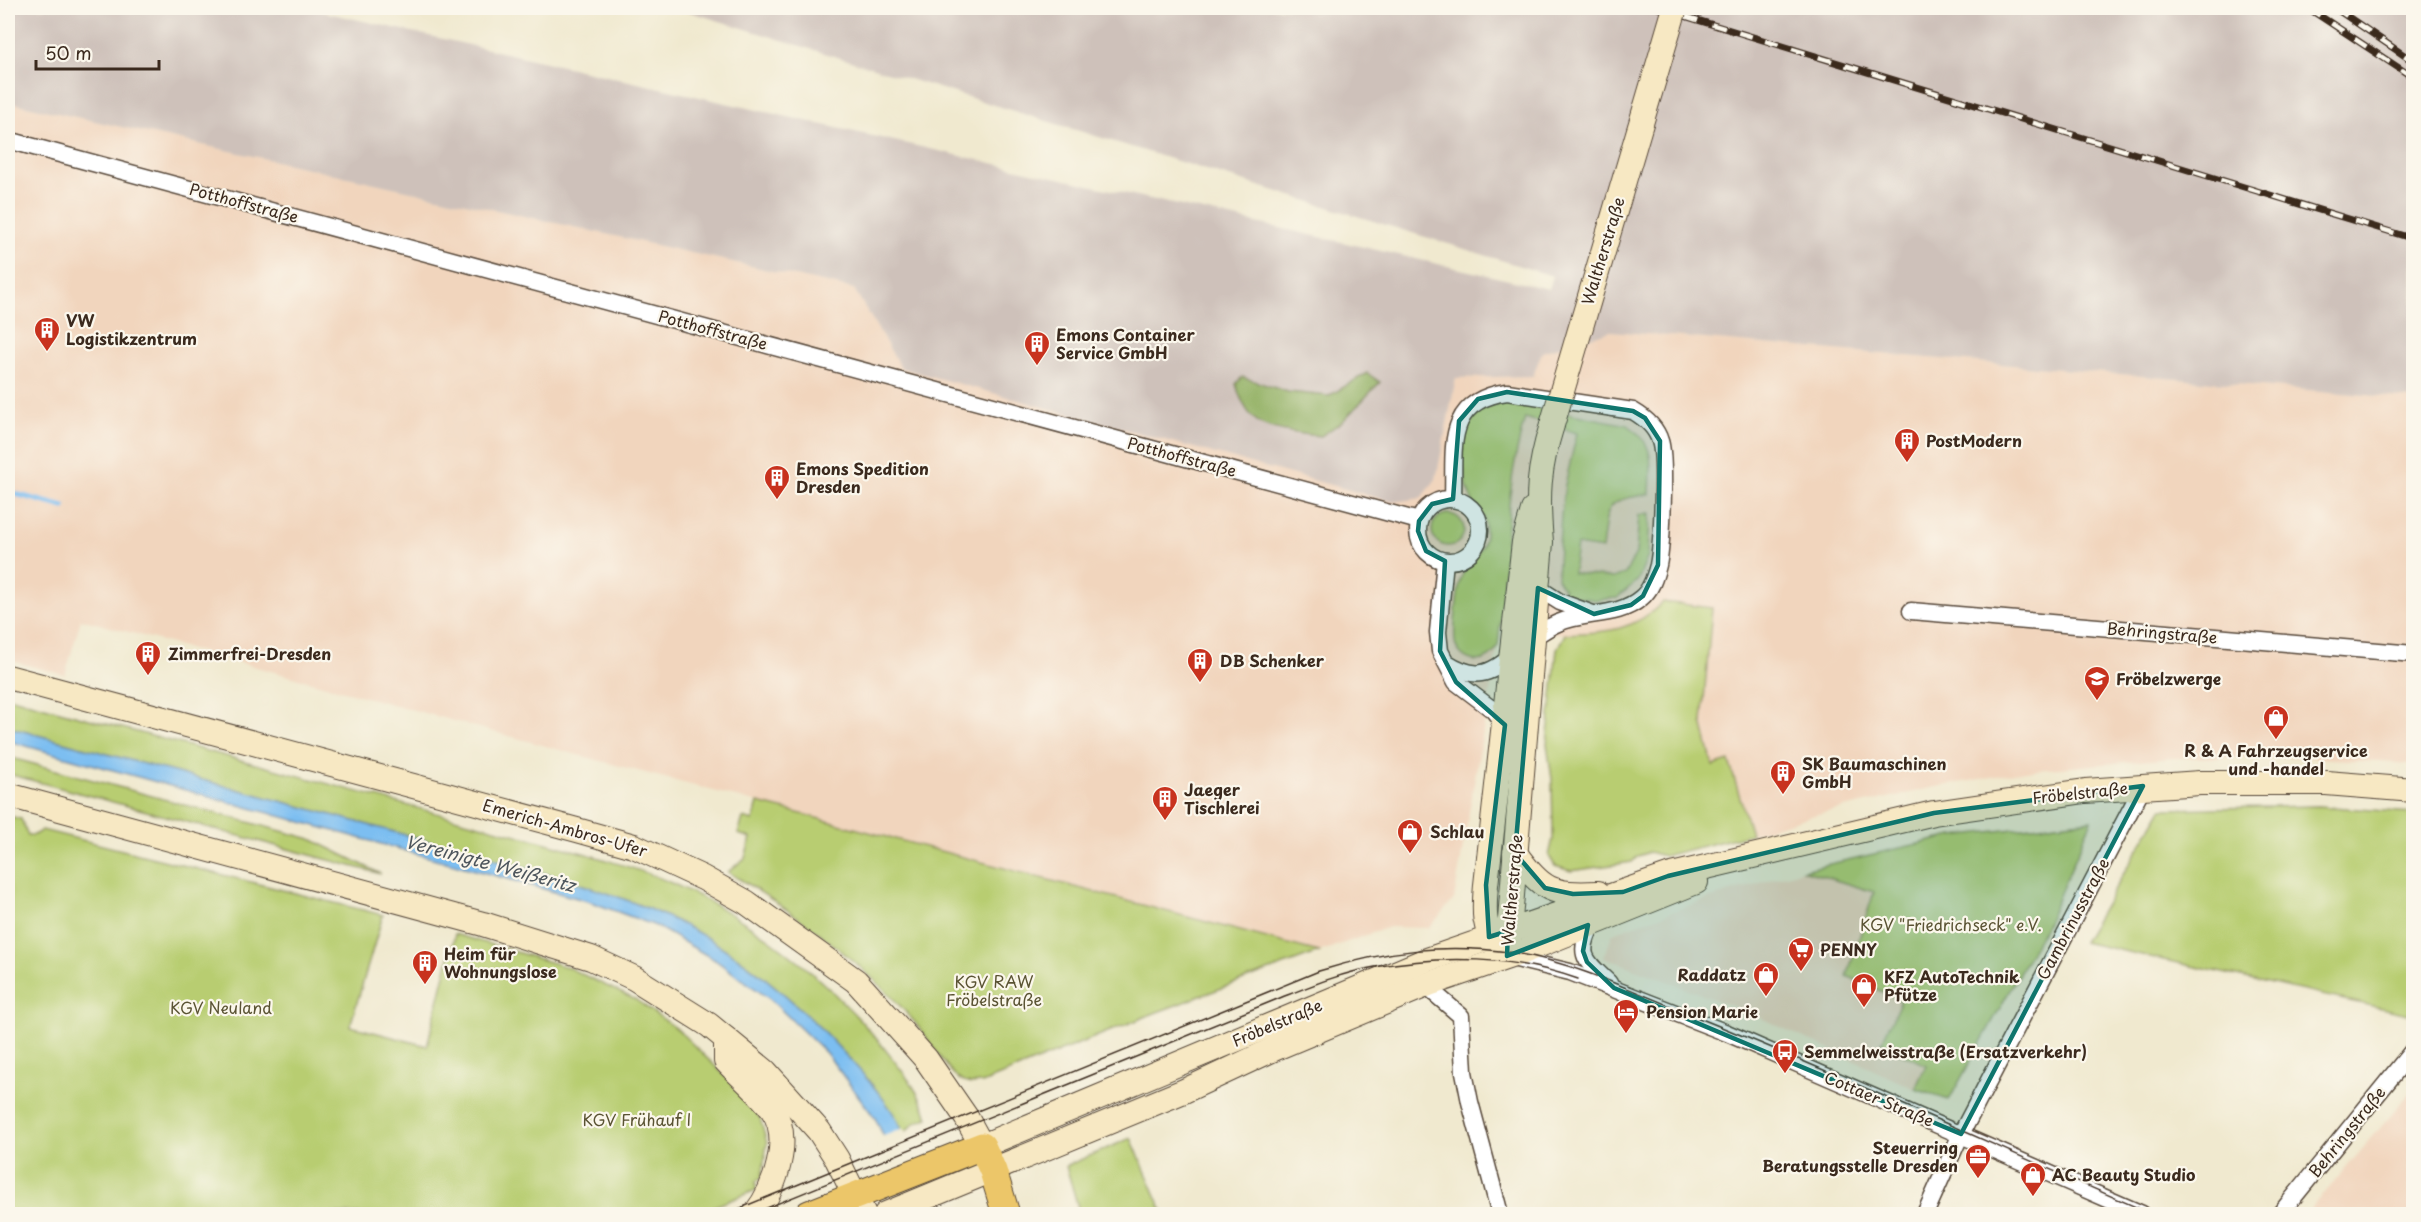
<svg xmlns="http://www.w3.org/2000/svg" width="2421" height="1222" font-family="'Playpen Sans',sans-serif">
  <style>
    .built { fill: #f1d5bd }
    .industrial { fill: #cec1ba }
    .green { fill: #b8cd71; stroke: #7a7c48; stroke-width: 1.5 }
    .forest { fill: #92b063; stroke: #666d40; stroke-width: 1.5 }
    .water { fill: #7bbef1; stroke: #5b7488; stroke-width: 1.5 }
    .pier { fill: #f0e9cf }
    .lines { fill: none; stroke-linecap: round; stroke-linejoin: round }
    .stream { stroke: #7bbef1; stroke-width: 5 }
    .street-casing { stroke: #564739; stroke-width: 19 }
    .secondary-casing { stroke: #564739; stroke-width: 26 }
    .primary-casing { stroke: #564739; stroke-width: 29 }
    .street { stroke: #fff; stroke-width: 16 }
    .secondary { stroke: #f7e8c3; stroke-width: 24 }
    .primary { stroke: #ecc669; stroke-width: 27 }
    .tram { stroke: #3b2a1e; stroke-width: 1.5 }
    .rail-casing { stroke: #3b2a1e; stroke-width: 7 }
    .rail { stroke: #fbf7ec; stroke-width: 4.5; stroke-dasharray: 14; stroke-linecap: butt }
    .secondary-bridge-casing { stroke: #564739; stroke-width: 26; stroke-linecap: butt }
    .secondary-bridge { stroke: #f7e8c3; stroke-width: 24 }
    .marked { fill: #0f766e; fill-opacity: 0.2; stroke: #0f766e; stroke-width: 4.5; stroke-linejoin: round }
    .labels { text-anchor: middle; stroke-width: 4.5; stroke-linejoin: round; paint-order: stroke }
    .street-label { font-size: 16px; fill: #3b2a1e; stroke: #fbf7ec }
    .poi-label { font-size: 16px; font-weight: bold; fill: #3b2a1e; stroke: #fbf7ec; text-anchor: start }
    .park-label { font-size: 16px; fill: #5a5333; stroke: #fbf7ec }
    .water-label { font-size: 18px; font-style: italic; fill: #4e565d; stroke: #fbf7ec }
  </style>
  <rect width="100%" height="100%" fill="#fbf7ec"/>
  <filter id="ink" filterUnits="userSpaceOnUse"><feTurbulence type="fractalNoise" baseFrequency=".0167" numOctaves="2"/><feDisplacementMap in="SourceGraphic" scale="12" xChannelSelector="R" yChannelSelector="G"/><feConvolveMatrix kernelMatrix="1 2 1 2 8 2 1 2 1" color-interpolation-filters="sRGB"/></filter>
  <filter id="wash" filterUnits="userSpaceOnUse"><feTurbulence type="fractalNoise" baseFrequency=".008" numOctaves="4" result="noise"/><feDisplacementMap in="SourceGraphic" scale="24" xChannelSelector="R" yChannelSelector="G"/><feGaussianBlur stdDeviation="1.35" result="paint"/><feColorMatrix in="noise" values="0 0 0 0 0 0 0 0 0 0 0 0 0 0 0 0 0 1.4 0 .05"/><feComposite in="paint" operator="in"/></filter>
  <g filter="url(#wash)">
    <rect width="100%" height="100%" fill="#f0e9cf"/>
    <g class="built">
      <polygon points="8,102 854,289 901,368 1436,479 1456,378 1533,376 1541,352 1611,331 2413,399 2413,764 2299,757 2173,758 2025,771 1931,788 1818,814 1751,834 1729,762 1713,766 1702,722 1712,608 1663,602 1647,618 1622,629 1587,633 1565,634 1501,627 1454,899 1429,928 1389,927 1319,952 582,756 81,619 65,675 8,660"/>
      <polygon points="1803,870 1874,892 1848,976 1901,1000 1927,1065 1915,1089 1750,1013 1604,957 1613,933 1708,899"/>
      <polygon points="2413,1088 2413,1214 2307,1214 2399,1106"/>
    </g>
    <polygon class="industrial" points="8,8 306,8 1549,289 1553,276 677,8 2413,8 2413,399 1611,331 1542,352 1533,376 1456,378 1436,479 1422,498 1393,502 901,368 854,289 8,102"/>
    <g class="green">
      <path d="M1515 403 1628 425C1656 445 1651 462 1650 494 1603 501 1608 504 1602 549L1577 545 1573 573 1613 578 1625 574 1636 553 1639 515 1650 513 1648 556 1638 580 1617 598 1596 600 1565 595 1564 589 1557 578 1561 516 1565 485 1577 433 1525 418C1503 493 1507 569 1498 646 1490 665 1464 666 1456 646 1452 636 1458 589 1461 578 1467 561 1485 552 1485 534 1486 509 1477 515 1471 498 1460 469 1455 423 1488 407 1495 403 1506 404 1515 403Z"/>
      <circle cx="1448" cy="530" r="16"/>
      <path d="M1663 602 1712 608 1702 722 1713 766 1729 761 1751 834 1664 856 1649 852 1638 856 1632 862 1571 871 1555 866 1549 856 1553 839 1552 779 1547 744 1557 649 1565 634C1606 632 1633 632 1663 602Z"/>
      <path d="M8 697 587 854C614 863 643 870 669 882 753 919 827 977 884 1048 899 1067 922 1094 928 1118L915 1123 903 1134C890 1103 864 1075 841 1050 791 995 733 947 665 916 619 895 571 881 523 867L8 727Z"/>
      <polygon points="8,757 311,839 381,874 8,774"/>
      <path d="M758 803 790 811 1319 952 1152 1014 982 1083C974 1084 967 1085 960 1080 948 1072 929 1040 918 1026 865 963 798 914 728 872L745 858 751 838 738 834 743 818 753 821Z"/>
      <polygon points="2318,806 2413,813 2414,1007 2408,1014 2083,942 2162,809"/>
      <polygon points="8,816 21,819 28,835 34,835 42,830 383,915 350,1026 427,1046 455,934 567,967 636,1000 676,1028 745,1095 760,1118 767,1143 762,1177 756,1181 756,1190 695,1214 8,1214"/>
      <polygon points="2092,820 2047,923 1949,1100 1915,1089 1926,1065 1881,1044 1901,1000 1847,976 1874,892 1803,870 1953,836"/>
      <polygon points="1131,1138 1164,1214 1080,1214 1066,1166"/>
    </g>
    <path class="forest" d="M1367 373 1380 382 1343 421 1321 436C1306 435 1268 430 1257 421 1246 413 1239 396 1236 384L1242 377 1288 392 1329 396Z"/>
    <path class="water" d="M8 727 523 867C571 881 620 895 665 916 734 947 792 996 842 1051 859 1069 884 1097 896 1118 913 1148 925 1183 939 1214H921L875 1118 826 1053 771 1000 715 960 656 926 591 902 8 741Z"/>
    <polygon class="pier" points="904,1128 942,1214 918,1214 881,1137"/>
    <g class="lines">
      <polyline class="stream" points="8,492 64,507"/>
    </g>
  </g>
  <g filter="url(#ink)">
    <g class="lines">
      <defs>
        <g id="street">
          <polyline points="8,140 1419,521"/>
          <path d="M1453 499C1455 449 1443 401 1507 392L1633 411C1645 418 1656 427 1660 441 1666 458 1662 546 1658 565 1655 577 1651 590 1641 598 1618 618 1585 611 1558 623 1550 626 1542 632 1534 637"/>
          <circle cx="1449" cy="530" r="31"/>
          <polyline points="1445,561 1438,632 1440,651 1456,682 1493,710 1505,725"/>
          <polyline points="1538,588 1560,602 1593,614"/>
          <polyline points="1911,611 2414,654"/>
          <path d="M1446 662C1474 680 1489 676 1513 655"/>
          <path d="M1593 923C1576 956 1585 960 1609 983"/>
          <polyline points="1508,957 1570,972 1727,1033 2142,1214"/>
          <polyline points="1426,986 1461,1016 1464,1072 1470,1102 1500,1214"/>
          <polyline points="1925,1214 1961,1134 2143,786"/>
          <polyline points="2280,1214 2414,1049"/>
        </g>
        <g id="secondary">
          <polyline points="8,677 577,830 634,846 703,878 746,902 856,981 926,1059 966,1117 982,1146 1424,961 1668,876 1934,813 2085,791 2200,783 2326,783 2414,790"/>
          <polyline points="8,795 483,924 591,958 634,978 709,1025 765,1071 819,1131 837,1159 864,1214"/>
          <path d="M1515 853C1543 891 1551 895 1598 893"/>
          <path d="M1508 944 1541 542C1537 495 1538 470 1552 425"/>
          <path d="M1499 948C1482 929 1484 909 1486 885L1524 542 1533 510"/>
          <path d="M726 1039V1061C741 1077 759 1092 772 1109 793 1138 775 1189 755 1214"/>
          <polyline points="886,1214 1184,1091 1276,1048 1429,984 1517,954 1696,882"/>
        </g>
        <polyline id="primary" points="809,1214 982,1146 993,1171 1006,1214"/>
      </defs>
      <use href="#street" class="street-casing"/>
      <use href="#secondary" class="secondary-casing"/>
      <use href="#primary" class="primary-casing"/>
      <use href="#street" class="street"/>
      <use href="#secondary" class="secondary"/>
      <use href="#primary" class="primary"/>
      <g class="tram">
        <path d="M726 1214 1319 971C1386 950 1446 943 1515 953 1577 963 1641 995 1699 1018 1852 1079 2001 1149 2152 1214"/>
        <path d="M752 1214 1275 1000C1308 987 1340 973 1375 967 1441 955 1514 956 1578 979"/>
      </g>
      <defs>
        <g id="rail">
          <polyline points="1658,8 2414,239"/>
          <polyline points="2308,8 2414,78"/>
          <polyline points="2335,8 2414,62"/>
        </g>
      </defs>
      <use href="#rail" class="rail-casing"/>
      <use href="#rail" class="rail"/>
      <defs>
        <polyline id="secondary-bridge" points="1552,425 1675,8"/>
      </defs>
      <use href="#secondary-bridge" class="secondary-bridge-casing"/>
      <use href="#secondary-bridge" class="secondary-bridge"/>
    </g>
  </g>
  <path class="marked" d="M1507 392 1633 411 1645 418 1660 441 1658 565 1643 596 1631 605 1594 614 1538 588 1515 853 1545 888 1573 894 1623 892 1668 876 1934 813 2143 786 1961 1134 1614 988 1587 962 1583 951 1588 925 1507 956 1508 931 1489 937 1486 885 1505 725 1456 682 1440 651 1445 561 1426 551 1418 531 1419 521 1432 504 1453 499 1459 421 1478 399Z"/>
  <defs>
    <symbol id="building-pin" viewBox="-11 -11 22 30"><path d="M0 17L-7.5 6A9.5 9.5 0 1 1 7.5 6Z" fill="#c8321e" stroke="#fbf7ec"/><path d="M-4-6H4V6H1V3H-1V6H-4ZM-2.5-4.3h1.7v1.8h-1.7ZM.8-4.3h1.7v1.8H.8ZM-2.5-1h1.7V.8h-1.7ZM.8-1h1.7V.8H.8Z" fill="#fff"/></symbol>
    <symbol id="school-pin" viewBox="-11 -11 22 30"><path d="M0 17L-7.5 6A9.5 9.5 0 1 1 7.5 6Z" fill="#c8321e" stroke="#fbf7ec"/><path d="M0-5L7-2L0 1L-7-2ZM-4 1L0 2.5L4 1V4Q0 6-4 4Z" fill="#fff"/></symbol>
    <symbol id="shop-pin" viewBox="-11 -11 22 30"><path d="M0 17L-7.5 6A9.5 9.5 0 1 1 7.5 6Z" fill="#c8321e" stroke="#fbf7ec"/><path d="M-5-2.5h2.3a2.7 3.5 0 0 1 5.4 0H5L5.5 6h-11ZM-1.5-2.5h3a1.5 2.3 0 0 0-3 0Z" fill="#fff"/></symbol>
    <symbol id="supermarket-pin" viewBox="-11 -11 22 30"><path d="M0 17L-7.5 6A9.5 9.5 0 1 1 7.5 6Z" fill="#c8321e" stroke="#fbf7ec"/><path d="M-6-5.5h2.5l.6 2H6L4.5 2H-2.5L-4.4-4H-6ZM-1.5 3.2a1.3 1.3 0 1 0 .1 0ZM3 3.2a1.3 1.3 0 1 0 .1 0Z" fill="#fff"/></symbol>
    <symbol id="hotel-pin" viewBox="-11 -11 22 30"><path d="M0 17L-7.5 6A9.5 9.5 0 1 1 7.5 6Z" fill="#c8321e" stroke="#fbf7ec"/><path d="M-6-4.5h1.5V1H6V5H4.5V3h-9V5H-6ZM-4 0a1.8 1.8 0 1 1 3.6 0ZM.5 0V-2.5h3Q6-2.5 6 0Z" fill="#fff"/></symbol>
    <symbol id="bus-pin" viewBox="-11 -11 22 30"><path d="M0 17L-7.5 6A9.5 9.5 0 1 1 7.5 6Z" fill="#c8321e" stroke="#fbf7ec"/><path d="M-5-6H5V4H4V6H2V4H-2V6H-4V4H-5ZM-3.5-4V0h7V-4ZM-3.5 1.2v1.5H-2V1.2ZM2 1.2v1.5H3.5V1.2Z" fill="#fff"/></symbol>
    <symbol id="office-pin" viewBox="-11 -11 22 30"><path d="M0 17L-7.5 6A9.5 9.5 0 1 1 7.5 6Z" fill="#c8321e" stroke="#fbf7ec"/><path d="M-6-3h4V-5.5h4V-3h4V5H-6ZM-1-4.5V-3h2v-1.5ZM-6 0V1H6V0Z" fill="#fff"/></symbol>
  </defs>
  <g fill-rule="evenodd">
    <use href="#building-pin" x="32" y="315" width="30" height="40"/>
    <use href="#building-pin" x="1022" y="329" width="30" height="40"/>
    <use href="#building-pin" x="1892" y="426" width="30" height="40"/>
    <use href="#building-pin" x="762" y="463" width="30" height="40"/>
    <use href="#building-pin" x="133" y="639" width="30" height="40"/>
    <use href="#building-pin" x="1185" y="646" width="30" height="40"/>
    <use href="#school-pin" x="2082" y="664" width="30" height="40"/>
    <use href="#shop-pin" x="2261" y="703" width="30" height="40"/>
    <use href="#building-pin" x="1768" y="758" width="30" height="40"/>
    <use href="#building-pin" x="1150" y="784" width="30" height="40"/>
    <use href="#shop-pin" x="1395" y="817" width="30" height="40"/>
    <use href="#supermarket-pin" x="1786" y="935" width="30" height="40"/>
    <use href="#building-pin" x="410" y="948" width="30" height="40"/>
    <use href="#shop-pin" x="1751" y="960" width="30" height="40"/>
    <use href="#shop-pin" x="1849" y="971" width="30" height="40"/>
    <use href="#hotel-pin" x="1611" y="997" width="30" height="40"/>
    <use href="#bus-pin" x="1770" y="1037" width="30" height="40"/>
    <use href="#office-pin" x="1963" y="1142" width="30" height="40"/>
    <use href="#shop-pin" x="2018" y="1160" width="30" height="40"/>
  </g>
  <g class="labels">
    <g class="street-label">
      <text transform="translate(244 203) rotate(15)" y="6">Potthoffstraße</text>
      <text transform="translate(1603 251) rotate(-73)" y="6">Waltherstraße</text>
      <text transform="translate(713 330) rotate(15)" y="6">Potthoffstraße</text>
      <text transform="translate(1182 457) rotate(15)" y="6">Potthoffstraße</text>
      <text transform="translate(2162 633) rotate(5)" y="6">Behringstraße</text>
      <text transform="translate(2080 793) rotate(-6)" y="6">Fröbelstraße</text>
      <text transform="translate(565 828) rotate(16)" y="6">Emerich-Ambros-Ufer</text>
      <text transform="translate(1512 890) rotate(-85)" y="6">Waltherstraße</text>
      <text transform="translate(2073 919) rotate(-62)" y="6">Gambrinusstraße</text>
      <text transform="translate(1277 1023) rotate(-23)" y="6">Fröbelstraße</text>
      <text transform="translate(1879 1099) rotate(23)" y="6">Cottaer Straße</text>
      <text transform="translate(2347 1132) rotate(-51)" y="6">Behringstraße</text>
    </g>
    <g class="poi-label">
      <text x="66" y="327">VW<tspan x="66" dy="18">Logistikzentrum</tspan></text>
      <text x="1056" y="341">Emons Container<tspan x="1056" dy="18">Service GmbH</tspan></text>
      <text x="1926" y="447">PostModern</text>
      <text x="796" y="475">Emons Spedition<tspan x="796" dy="18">Dresden</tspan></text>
      <text x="168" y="660">Zimmerfrei-Dresden</text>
      <text x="1220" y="667">DB Schenker</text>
      <text x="2116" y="685">Fröbelzwerge</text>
      <text x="2276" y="757" text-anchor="middle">R &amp; A Fahrzeugservice<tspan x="2276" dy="18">und -handel</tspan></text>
      <text x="1802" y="770">SK Baumaschinen<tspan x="1802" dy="18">GmbH</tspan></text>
      <text x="1184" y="796">Jaeger<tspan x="1184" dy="18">Tischlerei</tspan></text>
      <text x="1430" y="838">Schlau</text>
      <text x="1820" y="956">PENNY</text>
      <text x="444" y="960">Heim für<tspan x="444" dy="18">Wohnungslose</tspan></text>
      <text x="1746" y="981" text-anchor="end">Raddatz</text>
      <text x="1884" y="983">KFZ AutoTechnik<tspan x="1884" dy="18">Pfütze</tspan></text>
      <text x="1646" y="1018">Pension Marie</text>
      <text x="1804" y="1058">Semmelweisstraße (Ersatzverkehr)</text>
      <text x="1958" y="1154" text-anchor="end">Steuerring<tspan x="1958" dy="18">Beratungsstelle Dresden</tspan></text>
      <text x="2052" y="1181">AC Beauty Studio</text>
    </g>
    <g class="park-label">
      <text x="1951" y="931">KGV "Friedrichseck" e.V.</text>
      <text x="994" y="988">KGV RAW<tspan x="994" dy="18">Fröbelstraße</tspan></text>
      <text x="221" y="1014">KGV Neuland</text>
      <text x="637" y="1126">KGV Frühauf I</text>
    </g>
    <g class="water-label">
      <text transform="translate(490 864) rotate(15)" y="6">Vereinigte Weißeritz</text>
    </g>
  </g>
  <rect width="2421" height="1222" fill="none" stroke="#fbf7ec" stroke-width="30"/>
  <path d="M36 60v9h123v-9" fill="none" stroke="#3b2a1e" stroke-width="3"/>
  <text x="45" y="60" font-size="18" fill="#3b2a1e" stroke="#fbf7ec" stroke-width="4.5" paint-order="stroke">50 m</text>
</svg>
